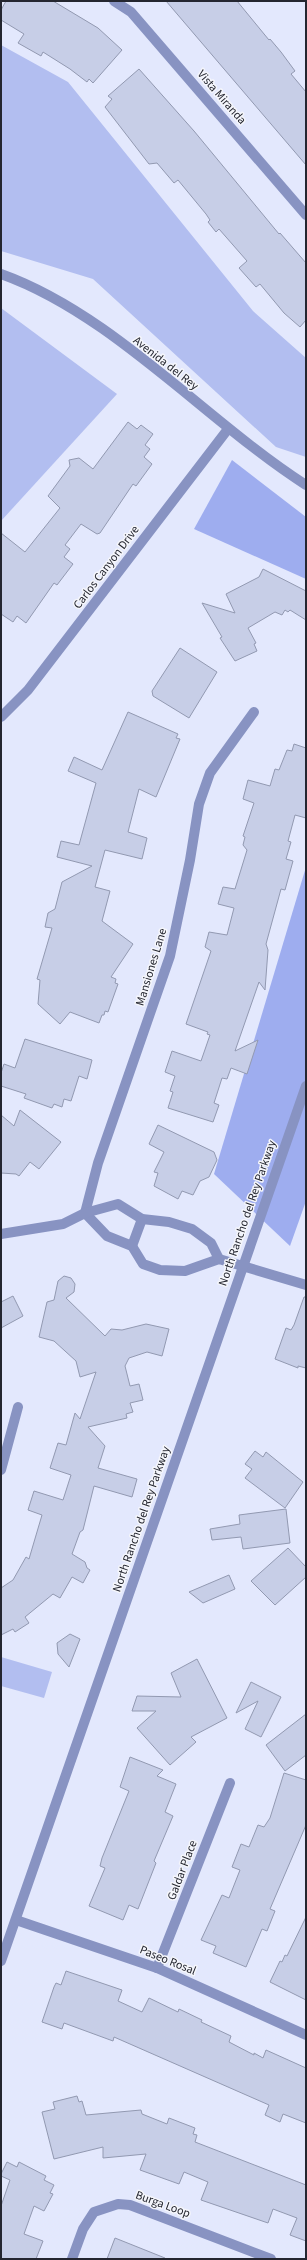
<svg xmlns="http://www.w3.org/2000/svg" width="307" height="2260" font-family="'Source Sans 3',sans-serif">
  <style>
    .green { fill: #b2bef0 }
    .forest { fill: #9eadef }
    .building { fill: #c7cee7; stroke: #9299b1 }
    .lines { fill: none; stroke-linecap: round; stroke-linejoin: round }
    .minor { stroke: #8893c2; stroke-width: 10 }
    .tertiary { stroke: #8893c2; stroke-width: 10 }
    .labels { text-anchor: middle; stroke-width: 3; stroke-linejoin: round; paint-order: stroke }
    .street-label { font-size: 12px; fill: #242630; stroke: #f5f6fb }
  </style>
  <rect width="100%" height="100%" fill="#e3e8fd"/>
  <g class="green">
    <polygon points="1,45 68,82 253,311 306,358 306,457 276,447 93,279 1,251"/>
    <polygon points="1,308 117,394 1,521"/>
    <polygon points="1,1657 52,1672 44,1698 1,1686"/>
  </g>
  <g class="forest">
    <polygon points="232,460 306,517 306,579 194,529"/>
    <polygon points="306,867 306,1201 290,1246 214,1174"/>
  </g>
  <g class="building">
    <polygon points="6,1 53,1 98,28 122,50 93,83 89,79 87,82 70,69 43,52 41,56 18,43 24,34 1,20 1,10"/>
    <polygon points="166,1 237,1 269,40 270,39 281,52 295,71 291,74 306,92 306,165"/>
    <polygon points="139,69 194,131 279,234 280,233 306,263 306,320 300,327 284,313 260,284 256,287 239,268 247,261 219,229 216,232 208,222 210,220 206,214 178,180 174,183 157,163 149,164 105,107 112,99 108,96"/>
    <polygon points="128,422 137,429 141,425 153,434 145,445 150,449 144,457 152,464 136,486 133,484 100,533 97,534 81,524 65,545 70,549 64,557 73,564 57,585 54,583 26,623 17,616 13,622 1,614 1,533 25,552 60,508 48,496 70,466 69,460 79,458 93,469"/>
    <polygon points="263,569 306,591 306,620 290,610 288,612 285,610 282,615 275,612 248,628 256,643 254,644 257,651 235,661 220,638 222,637 202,603 235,613 226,594 259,577"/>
    <polygon points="180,648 217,672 189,718 153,696 152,691"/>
    <polygon points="128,712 178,734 176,738 180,739 156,797 139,789 128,832 147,838 142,859 105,850 95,887 110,891 102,921 133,944 111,977 116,979 115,983 118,984 108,1012 105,1011 104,1015 102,1015 99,1023 70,1012 60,1024 38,1004 40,980 37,979 52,928 45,927 48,913 55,909 62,882 92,866 57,857 61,841 79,845 96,783 68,771 74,757 102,770"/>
    <polygon points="294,744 306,748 306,818 295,815 288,841 291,842 286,859 293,861 285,890 281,889 266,944 268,950 265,990 259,982 235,1051 258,1040 247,1074 231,1068 227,1079 222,1078 214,1103 219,1105 213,1122 168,1108 173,1092 170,1091 175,1076 165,1072 172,1051 201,1061 210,1035 207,1034 208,1032 186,1024 211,951 205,947 209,932 227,935 234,908 218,904 223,887 235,889 247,850 243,845 245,837 243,836 254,803 243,799 248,780 270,786 275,769 279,770 287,750 292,751"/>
    <polygon points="25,1039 92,1060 87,1079 79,1076 71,1101 64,1099 62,1107 54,1104 52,1108 24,1098 26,1094 1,1086 1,1073 4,1064 15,1068"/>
    <polygon points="20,1110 61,1142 39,1169 30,1162 19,1176 16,1174 1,1173 1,1115 14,1126"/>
    <polygon points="158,1125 214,1152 217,1160 209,1177 200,1181 193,1195 182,1191 178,1199 154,1186 158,1173 154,1172 164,1152 149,1144"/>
    <polygon points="64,1276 71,1278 75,1284 74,1292 66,1298 105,1336 111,1329 122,1330 146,1324 169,1329 162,1356 147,1352 129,1358 125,1366 130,1386 139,1384 143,1400 130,1403 133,1412 126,1414 127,1418 88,1427 105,1446 98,1468 137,1479 132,1497 94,1486 83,1530 80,1532 72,1554 85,1562 87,1568 90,1570 83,1583 72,1577 60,1598 53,1594 25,1617 29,1623 15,1632 13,1629 1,1635 1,1588 13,1580 26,1557 29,1559 42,1515 28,1510 34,1491 63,1500 71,1475 50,1468 58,1443 66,1445 75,1413 80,1419 96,1372 80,1377 76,1361 54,1341 39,1337 47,1302 54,1300 58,1281"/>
    <polygon points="13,1296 23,1316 1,1328 1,1302"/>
    <polygon points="304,1297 306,1297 306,1368 298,1366 298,1368 275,1359 286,1328 291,1330 294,1325"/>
    <polygon points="255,1451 263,1457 266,1452 303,1482 285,1508 245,1478 252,1469 245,1464"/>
    <polygon points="286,1509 290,1543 243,1549 241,1537 212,1540 210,1529 240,1524 239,1515"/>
    <polygon points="288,1548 306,1567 306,1577 275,1605 251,1581"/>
    <polygon points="229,1575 235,1589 203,1603 189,1592"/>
    <polygon points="70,1634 80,1639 69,1667 58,1654 57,1643"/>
    <polygon points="197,1659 227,1718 191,1737 196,1742 170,1765 137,1728 156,1711 132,1711 137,1696 181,1697 171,1673"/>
    <polygon points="251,1682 281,1697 261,1737 245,1729 258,1701 236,1713"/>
    <polygon points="306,1714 306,1755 285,1771 266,1745"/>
    <polygon points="130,1757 163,1770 157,1776 176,1784 165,1812 173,1816 154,1861 156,1863 138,1909 129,1905 123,1920 89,1906 105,1868 100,1866 102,1858 129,1791 120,1787"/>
    <polygon points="284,1773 306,1780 306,1825 270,1909 275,1911 267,1931 262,1929 246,1967 213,1953 216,1946 201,1940 222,1895 229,1898 240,1870 232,1867 241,1844 249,1847 258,1825 264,1827 270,1818"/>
    <polygon points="306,1917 306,2000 270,1982 280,1961 282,1962 285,1955 287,1956"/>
    <polygon points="66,1971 122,1990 118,2001 142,2012 149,1998 178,2012 179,2009 202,2020 201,2022 231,2036 229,2042 254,2055 254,2053 263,2058 266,2050 306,2068 306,2123 283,2114 280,2122 265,2115 269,2105 114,2037 113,2041 64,2023 62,2029 42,2022 54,1987 56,1983 61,1985"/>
    <polygon points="77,2096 79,2102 82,2101 86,2115 141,2110 142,2114 167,2124 169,2118 195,2128 193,2134 197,2135 195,2142 306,2185 306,2241 290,2235 297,2218 273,2209 268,2223 201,2200 208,2182 184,2172 179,2184 140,2170 146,2154 103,2158 103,2147 54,2159 42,2112 55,2109 53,2102"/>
    <polygon points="7,2162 17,2167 19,2162 46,2176 44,2180 54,2185 50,2193 53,2194 44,2211 34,2206 24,2234 43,2241 36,2259 1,2259 1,2206 10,2180 1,2176 1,2174"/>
    <polygon points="115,2238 165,2258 165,2259 107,2259"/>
  </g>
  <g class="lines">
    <g class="minor">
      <polyline points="114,1 131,12 306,215"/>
      <polyline points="1,717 28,690 228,429"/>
      <polyline points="85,1213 98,1163 170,956 190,860 199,804 210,773 254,712"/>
      <polyline points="85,1213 107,1236 132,1246 143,1264 160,1270 185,1271 219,1259 306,1285"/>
      <polyline points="1,1234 63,1224 85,1213 118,1204 142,1219 169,1222 192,1229 211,1243 219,1259"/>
      <polyline points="132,1246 142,1219"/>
      <polyline points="1,1470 18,1407"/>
      <polyline points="16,1920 157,1968 306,2035"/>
      <polyline points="157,1968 230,1783"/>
      <polyline points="72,2259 83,2229 94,2212 118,2204 130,2205 271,2259"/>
    </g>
    <g class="tertiary">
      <path d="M1 274C113 314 206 421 306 485"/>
      <polyline points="1,1961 306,1086"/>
    </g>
  </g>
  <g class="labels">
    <g class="street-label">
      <text transform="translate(222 97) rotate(49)" y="4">Vista Miranda</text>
      <text transform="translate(166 363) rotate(38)" y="4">Avenida del Rey</text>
      <text transform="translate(106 567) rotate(-53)" y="4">Carlos Canyon Drive</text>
      <text transform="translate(151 967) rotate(-73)" y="4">Mansiones Lane</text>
      <text transform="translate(247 1213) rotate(-71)" y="4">North Rancho del Rey Parkway</text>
      <text transform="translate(141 1519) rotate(-71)" y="4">North Rancho del Rey Parkway</text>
      <text transform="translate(182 1870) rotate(-69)" y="4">Galdar Place</text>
      <text transform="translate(168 1960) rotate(22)" y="4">Paseo Rosal</text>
      <text transform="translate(163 2204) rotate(20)" y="4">Burga Loop</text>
    </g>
  </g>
  <rect width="307" height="2260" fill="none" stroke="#242630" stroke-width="4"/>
</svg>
